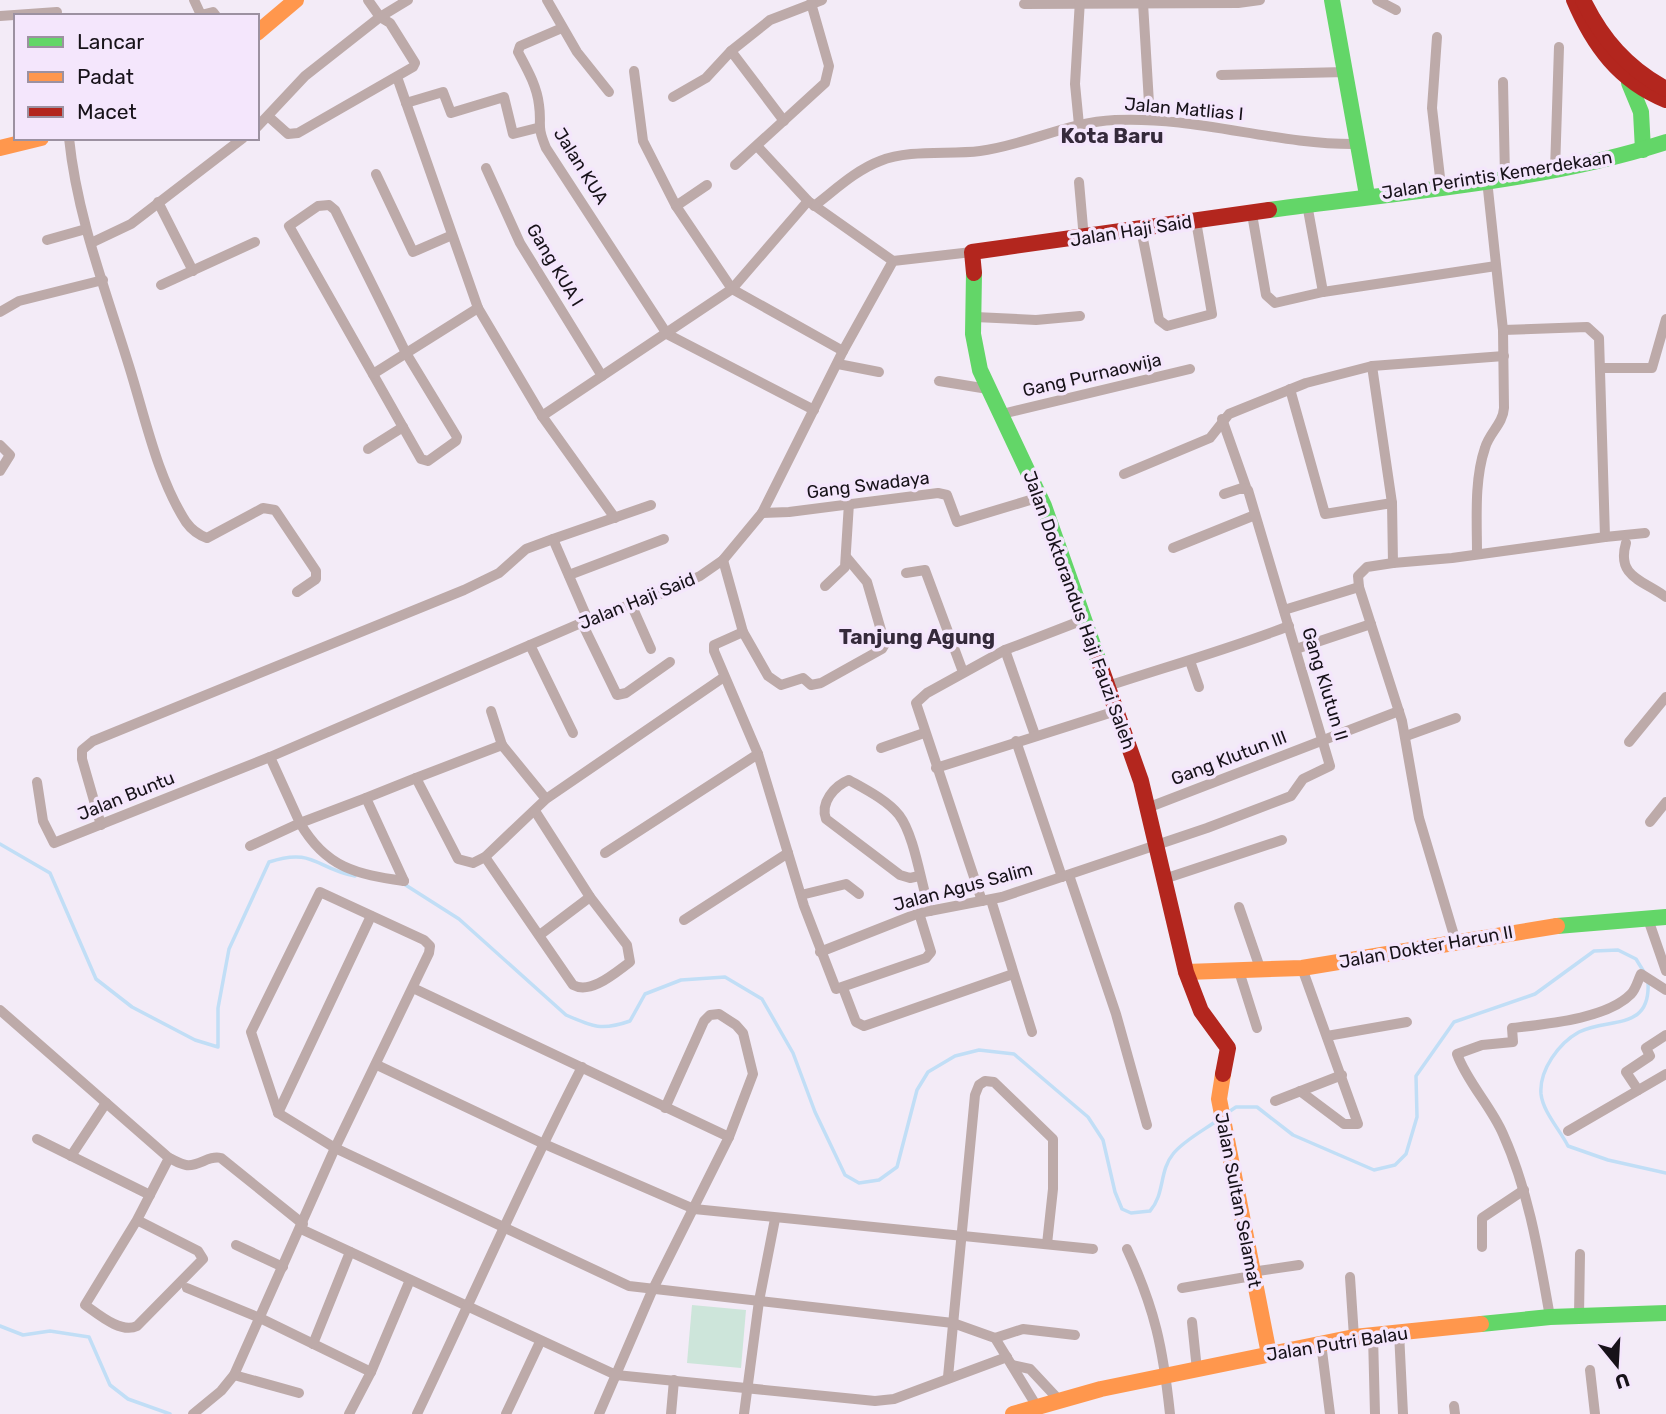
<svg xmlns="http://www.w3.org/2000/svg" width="1666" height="1414" font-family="Rubik,sans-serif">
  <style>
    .park { fill: #cde5da }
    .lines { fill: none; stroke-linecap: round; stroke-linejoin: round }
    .stream { stroke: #c1def6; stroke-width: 3.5 }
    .street { stroke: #bdaaa9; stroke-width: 10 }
    .fast { stroke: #63d668; stroke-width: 16 }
    .slow { stroke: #ff974d; stroke-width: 16 }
    .jam { stroke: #b3261e; stroke-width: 16 }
    .jam-bridge { stroke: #b3261e; stroke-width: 16 }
    .labels { text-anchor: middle; stroke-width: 7; stroke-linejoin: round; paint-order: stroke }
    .street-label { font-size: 18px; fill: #171219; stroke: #f4e6fc }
    .quarter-label { font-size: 21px; font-weight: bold; fill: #352a3b; stroke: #f4e6fc }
  </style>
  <rect width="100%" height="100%" fill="#f3ebf7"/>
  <polygon class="park" points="692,1305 746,1310 741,1368 687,1363"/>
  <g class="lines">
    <g class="stream">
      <path d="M0 844 50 873 96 979 132 1007 195 1040 218 1047V1008L229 949 269 862C314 847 316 869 355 876"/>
      <path d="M404 884 459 919 566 1015C593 1027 602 1031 630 1021L645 994 681 980 725 977 762 999 793 1053 815 1112 845 1175 859 1183 879 1180 897 1167 917 1090 928 1072 955 1056 979 1050 1014 1054 1088 1117 1103 1140 1115 1192 1122 1209 1131 1213 1150 1211C1165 1194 1159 1171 1173 1154 1183 1141 1204 1130 1218 1120"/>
      <path d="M1648 982C1651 1032 1608 1017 1579 1032 1559 1043 1539 1070 1541 1094 1543 1112 1560 1130 1568 1146L1608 1160 1666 1173"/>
      <polyline points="1227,1113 1236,1107 1257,1107 1293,1135 1374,1170 1395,1165 1406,1154 1417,1117 1416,1076 1454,1022 1535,994 1594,951 1618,950 1636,959 1644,972"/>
      <polyline points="0,1326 23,1335 50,1331 89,1337 110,1385 128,1399 170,1414"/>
    </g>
    <g class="street">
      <polyline points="194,0 201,15 213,12 216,16"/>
      <polyline points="547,0 577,52 609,92"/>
      <polyline points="1377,0 1396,10"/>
      <polyline points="1143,3 1150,120"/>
      <polyline points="1024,4 1238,3 1260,0"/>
      <polyline points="0,16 57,12"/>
      <path d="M562 28 520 46 518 52C527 69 537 86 539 105 542 126 536 124 546 148L667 334 814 410"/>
      <polyline points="1437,37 1432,108 1441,186"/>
      <polyline points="731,51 770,20 822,0"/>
      <polyline points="634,71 643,141 676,206 707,185"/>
      <polyline points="1221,75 1346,72"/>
      <polyline points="397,77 478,308 542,416 615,518"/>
      <polyline points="1503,82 1505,177"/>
      <polyline points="673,97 706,78 731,51 784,121"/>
      <polyline points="406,103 443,92 451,113 504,97 513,134 537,128"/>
      <polyline points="269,117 288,134 298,133 413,67 415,63 390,23 380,17 368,0"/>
      <polyline points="1079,125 1075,84 1080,0"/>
      <polyline points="257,127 305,76 380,17 408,0"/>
      <path d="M69 138C77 217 106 291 129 366 145 417 157 477 186 522 191 529 199 535 207 538L263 508 275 510 316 571V579L297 592"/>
      <polyline points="758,147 808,201 893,261"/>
      <polyline points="735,165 825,83 829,66 811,3"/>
      <polyline points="486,168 520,243 602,376"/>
      <polyline points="1555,170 1559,47"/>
      <polyline points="376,174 413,252 450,236"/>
      <polyline points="1079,182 1084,239"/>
      <polyline points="158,202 193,271"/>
      <polyline points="1307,204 1323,292"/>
      <polygon points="329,205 335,210 406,353 457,437 456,441 428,461 421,459 289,226 318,206"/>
      <polyline points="676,206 732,289 843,351"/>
      <path d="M814 206C835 190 856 170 880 161 910 149 949 155 980 151 1026 145 1068 122 1115 120 1197 116 1276 145 1357 144"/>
      <polyline points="1252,214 1266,295 1275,303 1323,292 1496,266"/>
      <polyline points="1141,229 1159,320 1167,326 1212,314 1196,221"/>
      <polyline points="47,240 86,229"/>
      <polyline points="91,243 131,224 243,138"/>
      <polyline points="161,285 255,242"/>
      <polyline points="0,312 19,301 103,280"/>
      <polyline points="975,317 1036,320 1080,316"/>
      <polyline points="838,364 879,372"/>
      <polyline points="1372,366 1392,503 1393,563"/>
      <polyline points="1600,368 1652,368 1666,319"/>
      <polyline points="373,374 478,308"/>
      <polyline points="939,381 988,389"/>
      <polyline points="1290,389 1325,514 1392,503"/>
      <polyline points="1002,414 1190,369"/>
      <polyline points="542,416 732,289 808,201"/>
      <polyline points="1222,419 1246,487"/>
      <polyline points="0,445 10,455 0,471"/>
      <polyline points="368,449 403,427"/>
      <polyline points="1124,474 1210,438 1229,414 1306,383 1372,366 1504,356"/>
      <polyline points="762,513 789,512 938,493 947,495 957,522 1040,497"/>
      <polyline points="1605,537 1645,533"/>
      <path d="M1626 543C1616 577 1643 580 1666 597"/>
      <polyline points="1173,548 1255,515"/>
      <path d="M1477 554C1477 520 1474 480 1485 448 1489 433 1503 424 1504 408L1503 330 1487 180"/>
      <polyline points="906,573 925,570 963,672"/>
      <polyline points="569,575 664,539"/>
      <polyline points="825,586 845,567 849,503"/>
      <polyline points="631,604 651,649"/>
      <polyline points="1284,610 1359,587"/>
      <polyline points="588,620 553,539 651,505"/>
      <polyline points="582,623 617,695 626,693 670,662"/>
      <polyline points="743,632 768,676 781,685 803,678 811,685 821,683 882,649 885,644 867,582 847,558"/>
      <polyline points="530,645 573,733"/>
      <polyline points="1296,649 1371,624"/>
      <polyline points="1005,650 1035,735"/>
      <polyline points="1190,661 1199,687"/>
      <path d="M1108 686C1169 666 1229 649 1289 626"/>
      <polyline points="491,711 502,745"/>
      <polyline points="1406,736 1456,718"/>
      <polyline points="1016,741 1062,877"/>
      <polyline points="1629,742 1666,697"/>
      <polyline points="881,748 924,733"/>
      <polyline points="758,754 804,906 836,989 926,958 931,952 919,913"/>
      <polyline points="936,768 1116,711"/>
      <polyline points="37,782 43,821 54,843 270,757 588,620 665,592 700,576 723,560 762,513 843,351 893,261 972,252"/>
      <path d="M366 798 300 823C326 868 356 874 404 881"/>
      <polyline points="546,799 502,745 416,778 458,859 473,863 485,857 546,799 724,677"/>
      <polyline points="1147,808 1399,711"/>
      <polyline points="1650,822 1666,802"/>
      <polyline points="101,825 82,759 82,750 93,741 464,590 499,573 526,549 553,539"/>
      <polyline points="250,846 300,823 270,757"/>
      <polyline points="605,853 758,754 714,651 714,645 743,632 723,560"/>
      <path d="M485 857 573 985C591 995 616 972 630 962L627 945 590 897 535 811"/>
      <polyline points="1069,875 1116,1014 1147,1125"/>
      <path d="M919 876 910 878 900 875 826 819C820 803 834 786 849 780 865 789 887 800 899 815 915 836 921 885 930 911"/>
      <polyline points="1164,879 1282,840"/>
      <polyline points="404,881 366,798 416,778"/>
      <polyline points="801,895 846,884 859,894"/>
      <polyline points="991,900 1032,1032"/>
      <polyline points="982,901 916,703 927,693 1005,650 1083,620"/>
      <polyline points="1239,907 1260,968"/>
      <polyline points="1648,919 1666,971"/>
      <polyline points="684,920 788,853"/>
      <polyline points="541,934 590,897"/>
      <polyline points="1456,942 1419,818 1402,721 1359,587 1358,576 1367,567 1393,563 1452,558 1605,537 1599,338 1587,327 1503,330"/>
      <polyline points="820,952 919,913 1002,897 1207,828 1291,796 1303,779 1330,766 1248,490 1242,488 1224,494"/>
      <polyline points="1238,968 1257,1028"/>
      <polyline points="413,988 729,1137"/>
      <polyline points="843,988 856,1022 864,1026 1013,974"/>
      <path d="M0 1010 169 1158 137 1220 85 1305C98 1314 121 1334 137 1326L203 1259 198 1251 137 1220"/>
      <polyline points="1327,1036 1407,1022"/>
      <polyline points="377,1065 542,1143 694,1209 1093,1249"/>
      <polyline points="1638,1090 1626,1072 1650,1056 1646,1048 1666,1035"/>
      <polyline points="1300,1091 1344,1124 1358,1124 1302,968"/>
      <polyline points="1275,1101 1342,1075"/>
      <polyline points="278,1113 371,916"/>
      <polyline points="1568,1131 1666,1074"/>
      <polyline points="37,1139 150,1195"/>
      <polyline points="71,1156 106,1103"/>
      <path d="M169 1158C174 1160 180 1164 186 1165 199 1167 208 1155 221 1158L303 1224"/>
      <polyline points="301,1229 616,1375 875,1401 894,1399 1007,1357"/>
      <polyline points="236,1245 283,1267"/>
      <polyline points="1482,1247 1482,1218 1524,1190"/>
      <path d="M1127 1249C1155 1309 1163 1348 1170 1414"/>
      <polyline points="1251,1272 1299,1265"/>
      <polyline points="1350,1277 1354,1337"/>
      <polyline points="187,1288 260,1318 371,1372"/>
      <polyline points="1182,1288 1252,1276"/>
      <polyline points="1579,1316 1580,1254"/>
      <path d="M1550 1317C1539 1255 1529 1192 1503 1134 1491 1106 1467 1082 1457 1054L1482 1045 1513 1042 1512 1028C1545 1024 1607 1019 1631 994 1636 989 1638 980 1641 974L1666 990"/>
      <polyline points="1192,1322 1197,1370"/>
      <polyline points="1399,1332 1403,1414"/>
      <polyline points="1373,1335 1375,1414"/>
      <polyline points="995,1338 1023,1329 1075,1335"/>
      <polyline points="1321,1343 1330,1414"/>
      <polyline points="313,1344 350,1252"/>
      <polyline points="1012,1365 1030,1369 1058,1399"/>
      <polyline points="1590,1370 1595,1414"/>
      <polyline points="234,1375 299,1393"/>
      <polyline points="948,1377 975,1095 979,1085 985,1081 994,1082 1053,1139 1053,1189 1047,1244"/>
      <polyline points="1454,1406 1455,1414"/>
      <polyline points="193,1414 221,1391 234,1375 335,1148 429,953 430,946 424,940 320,892 251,1032 278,1113 335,1148 629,1286 953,1323 995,1338 1036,1405"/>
      <polyline points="349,1414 371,1372 410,1280"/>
      <path d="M417 1414C472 1299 523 1181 582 1067"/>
      <polyline points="506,1414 540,1342"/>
      <polyline points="599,1414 652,1291 729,1137 753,1074 743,1033 736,1025 719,1014 710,1015 704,1021 665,1108"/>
      <polyline points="671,1414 674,1380"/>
      <polyline points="744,1414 759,1301 775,1219"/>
    </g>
    <g class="fast">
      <polyline points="1332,0 1367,195"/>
      <polyline points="1629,83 1641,112 1643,150"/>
      <path d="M1269 210C1399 192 1542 182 1666 142"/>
      <polyline points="974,273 973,334 980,370 1044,506 1099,662"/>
      <polyline points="1557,926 1666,917"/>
      <polyline points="1481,1324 1550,1317 1666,1313"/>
    </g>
    <g class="slow">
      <polyline points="257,33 296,0"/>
      <polyline points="0,148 41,138"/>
      <polyline points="1186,972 1302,968 1557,926"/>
      <polyline points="1223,1074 1219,1099 1269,1354"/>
      <polyline points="1013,1414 1101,1389 1354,1337 1481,1324"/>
    </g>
    <g class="jam">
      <path d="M1574 0C1593 45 1619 81 1666 100"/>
      <polyline points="974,273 972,252 1269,210"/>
      <polyline points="1099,662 1141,781 1186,972 1201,1011 1228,1048 1223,1074"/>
    </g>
    <path class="jam-bridge" d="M1583 0C1602 39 1627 68 1666 89"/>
  </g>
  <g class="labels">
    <g class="street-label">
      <text transform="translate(1184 109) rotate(5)" y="6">Jalan Matlias I</text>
      <text transform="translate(581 166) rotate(58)" y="6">Jalan KUA</text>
      <text transform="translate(1497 175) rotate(-9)" y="6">Jalan Perintis Kemerdekaan</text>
      <text transform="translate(1131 231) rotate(-9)" y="6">Jalan Haji Said</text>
      <text transform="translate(555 265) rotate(59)" y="6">Gang KUA I</text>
      <text transform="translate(1092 375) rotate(-13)" y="6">Gang Purnaowija</text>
      <text transform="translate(868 485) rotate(-7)" y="6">Gang Swadaya</text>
      <text transform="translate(637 601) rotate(-22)" y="6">Jalan Haji Said</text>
      <text transform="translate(1079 610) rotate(70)" y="6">Jalan Doktorandus Haji Fauzi Saleh</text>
      <text transform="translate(1325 684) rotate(73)" y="6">Gang Klutun II</text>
      <text transform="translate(1229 758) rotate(-21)" y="6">Gang Klutun III</text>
      <text transform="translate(126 796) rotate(-22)" y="6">Jalan Buntu</text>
      <text transform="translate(963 887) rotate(-15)" y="6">Jalan Agus Salim</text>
      <text transform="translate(1426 947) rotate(-10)" y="6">Jalan Dokter Harun II</text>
      <text transform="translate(1238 1200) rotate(79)" y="6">Jalan Sultan Selamat</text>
      <text transform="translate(1337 1344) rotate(-9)" y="6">Jalan Putri Balau</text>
    </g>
    <g class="quarter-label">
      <text x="1112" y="143">Kota Baru</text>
      <text x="917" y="644">Tanjung Agung</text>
    </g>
  </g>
  <rect x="14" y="14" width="245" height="126" fill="#f4e6fc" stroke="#9c91a1" stroke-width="2"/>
  <rect x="28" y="37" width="35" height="10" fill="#63d668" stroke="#9c91a1" stroke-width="2"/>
  <text x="77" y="49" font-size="21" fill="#171219">Lancar</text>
  <rect x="28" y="72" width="35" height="10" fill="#ff974d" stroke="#9c91a1" stroke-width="2"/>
  <text x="77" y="84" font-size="21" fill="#171219">Padat</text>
  <rect x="28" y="107" width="35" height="10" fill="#b3261e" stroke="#9c91a1" stroke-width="2"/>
  <text x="77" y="119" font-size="21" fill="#171219">Macet</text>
  <g transform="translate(1617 1365) rotate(162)" stroke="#f4e6fc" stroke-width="5" paint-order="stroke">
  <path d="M0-5L12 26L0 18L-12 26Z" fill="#171219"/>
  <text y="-10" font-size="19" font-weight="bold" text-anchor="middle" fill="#171219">U</text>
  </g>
</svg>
